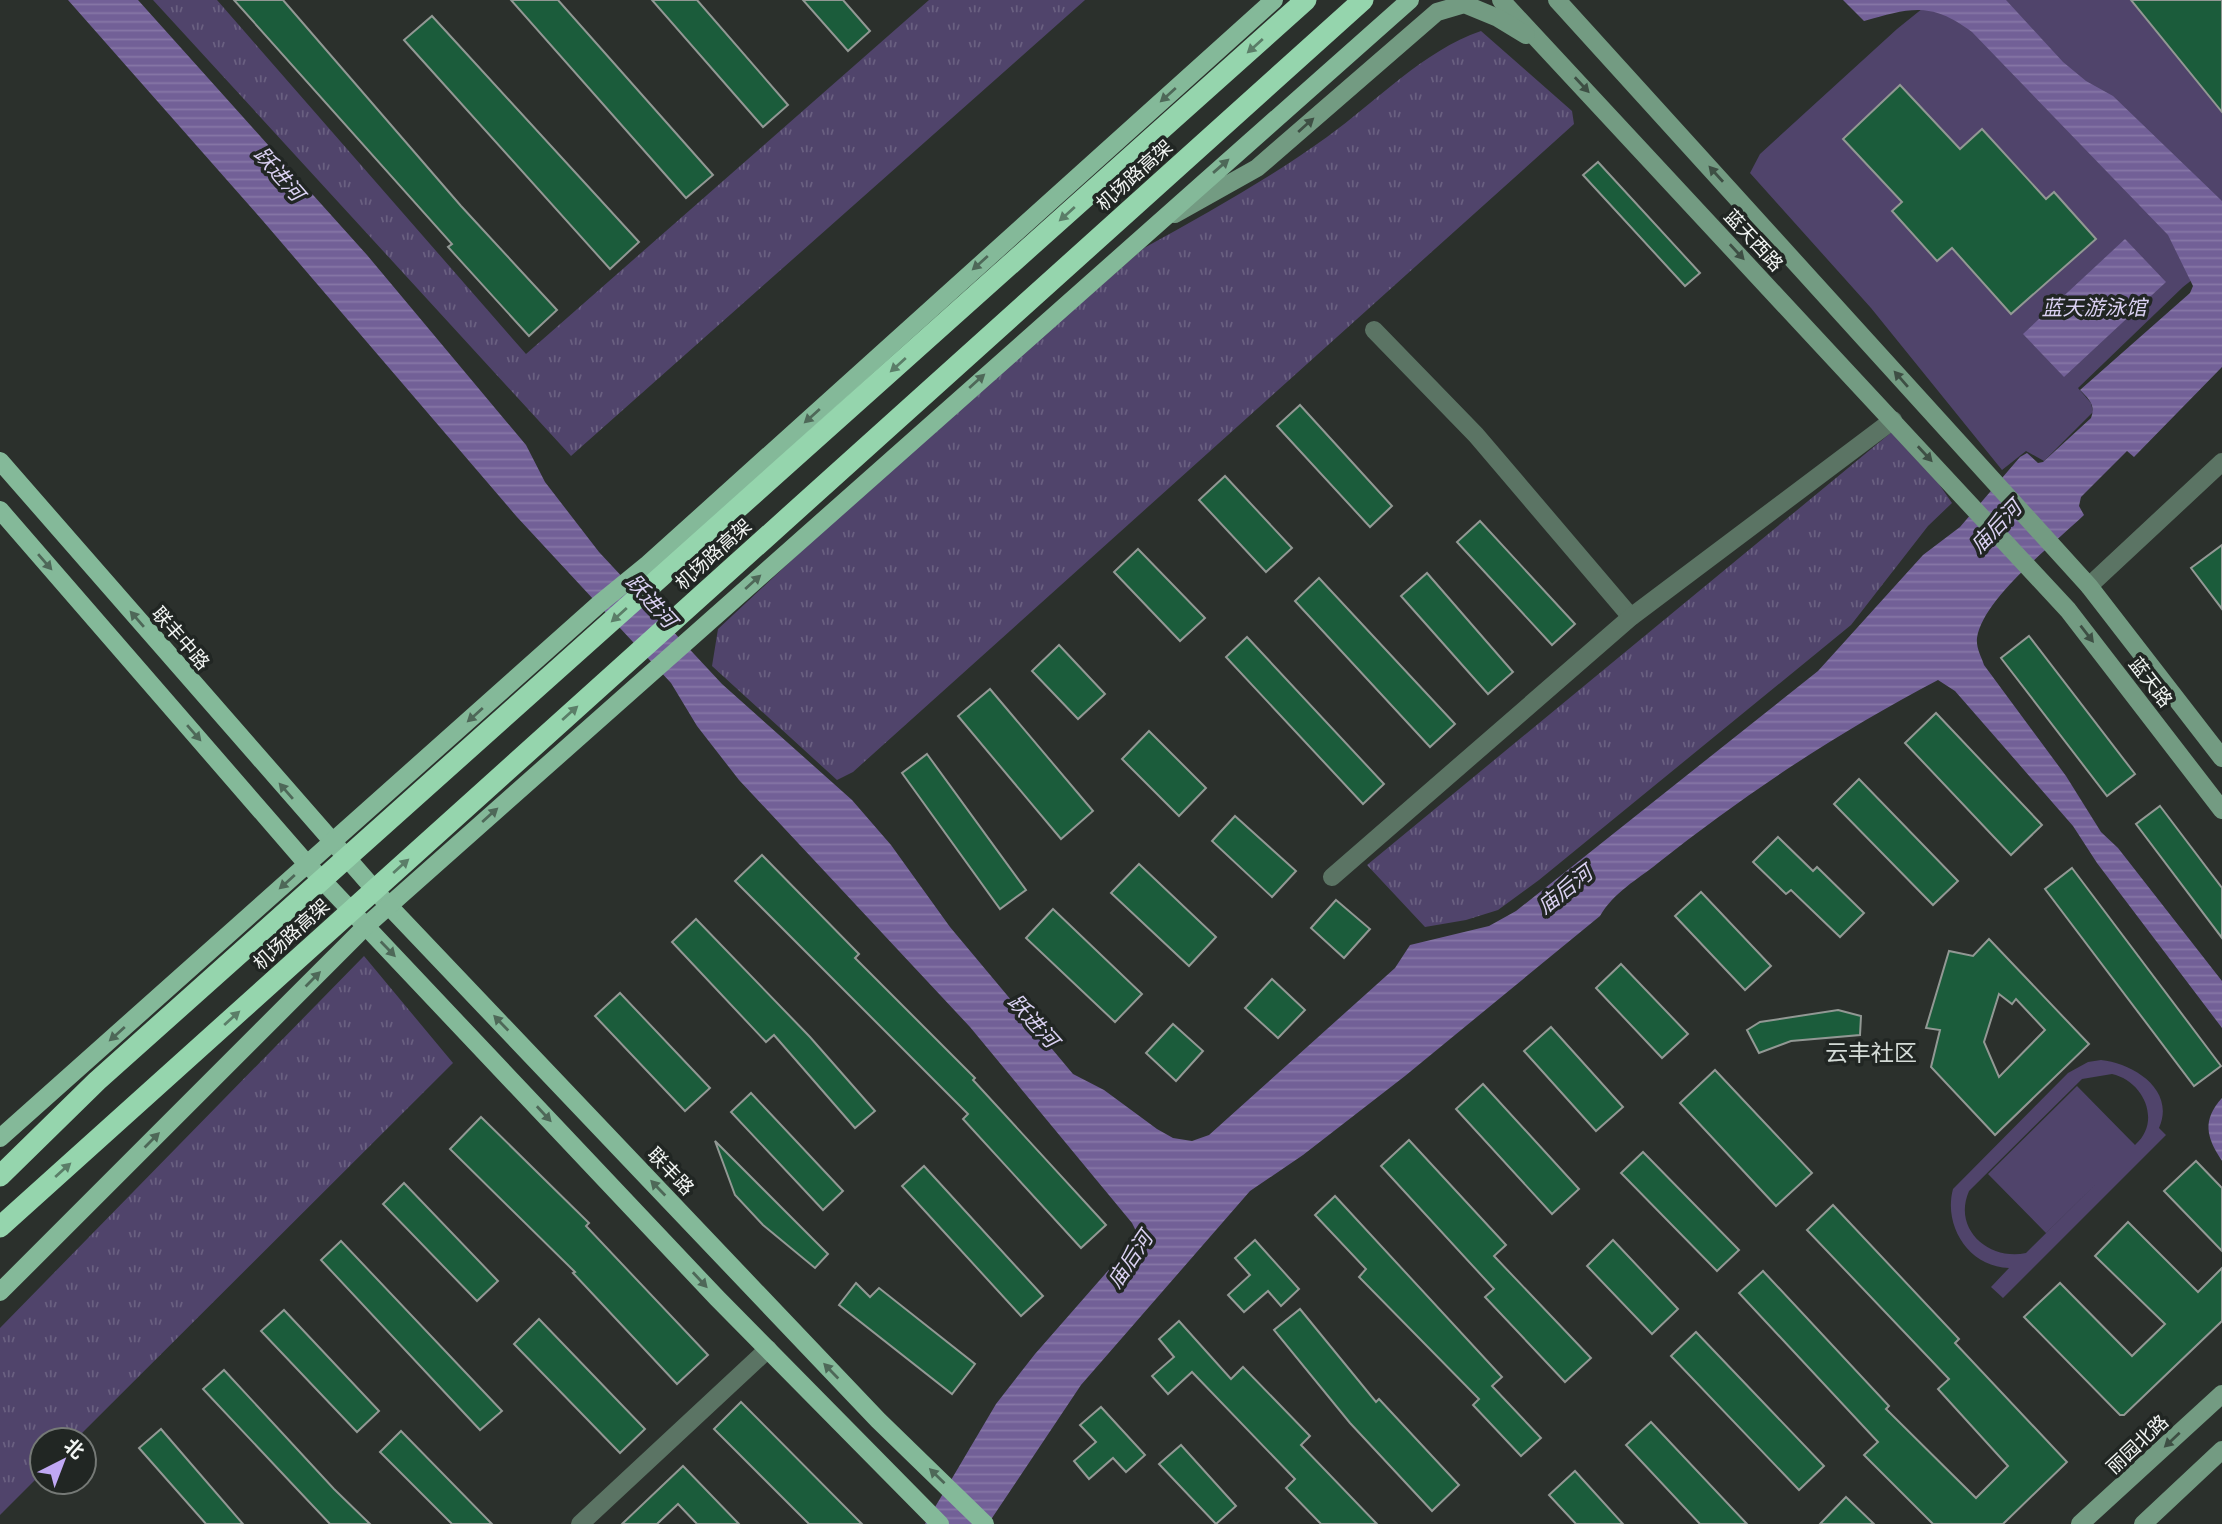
<svg xmlns="http://www.w3.org/2000/svg" width="2222" height="1524" font-family="'Archivo Narrow','Noto Sans SC',sans-serif">
  <style>
    .grass { fill: #50446b; fill-rule: evenodd }
    .park { fill: url(#park-tufts) }
    .water { fill: url(#water-rules) }
    .building { fill: #1b5c3b; stroke: #929894; stroke-width: 2; fill-rule: evenodd }
    .lines { fill: none; stroke-linecap: round; stroke-linejoin: round }
    .street { stroke: #5b7464; stroke-width: 18 }
    .secondary { stroke: #739b82; stroke-width: 18 }
    .primary { stroke: #84b999; stroke-width: 18 }
    .highway { stroke: #95d5ad; stroke-width: 21 }
    .oneway { fill: #5b7e68 }
    .oneway2 { fill: #3e4f44 }
    .oneway3 { fill: #4e6858 }
    .labels { text-anchor: middle; stroke-width: 7; stroke-linejoin: round; paint-order: stroke }
    .street-label { font-size: 19px; fill: #f2f5f3; stroke: #212623 }
    .water-label { font-size: 21px; font-style: italic; fill: #dad1f2; stroke: #212623 }
    .quarter-label { font-size: 23px; fill: #d4dbd7; stroke: #212623 }
  </style>
  <defs>
    <pattern id="park-tufts" width="24" height="20" patternUnits="userSpaceOnUse" patternTransform="scale(1.75)"><rect width="24" height="20" fill="#50446b"/><path d="M3 7l-1-3M5 7V3M7 7l1-3M15 17l-1-3M17 17v-4M19 17l1-3" fill="none" stroke="#6a6081"/></pattern>
    <pattern id="water-rules" width="6" height="5" patternUnits="userSpaceOnUse" patternTransform="scale(1.75)"><rect width="6" height="5" fill="#726097"/><path d="M0 2.5h6" fill="none" stroke="#8777a6"/></pattern>
  </defs>
  <rect width="100%" height="100%" fill="#2b302c"/>
  <g class="grass">
    <polygon points="1933,0 2222,0 2222,256 2183,287 2078,388 2091,403 2093,412 2044,461 2026,451 2002,470 1871,308 1750,173 1760,154 1897,29"/>
    <path d="M2101 1060C2133 1063 2176 1090 2159 1128L2166 1135 2003 1298 1991 1287 2009 1268C1969 1267 1943 1226 1953 1189L2068 1073 2088 1062ZM2112 1074C2144 1081 2162 1122 2135 1145L2077 1086 1988 1174 2046 1233 2112 1168 2026 1253C1990 1261 1952 1230 1969 1191L2082 1079Z"/>
  </g>
  <g class="park">
    <polygon points="153,0 217,0 526,354 929,0 1085,0 571,456"/>
    <path d="M1481 31 1572 111 1574 124 853 772 837 780 712 666 718 629 855 501 1144 248C1206 214 1270 178 1327 137 1377 101 1423 51 1481 31Z"/>
    <polygon points="1899,426 1952,503 1928,526 1851,625 1539,880 1498,910 1466,920 1425,927 1367,865"/>
    <polygon points="364,956 453,1063 75,1440 42,1440 42,1473 0,1515 0,1328"/>
  </g>
  <g class="water">
    <path d="M68 0H138L367 255 526 445 545 482 599 552 722 684 852 800 891 845 950 927 1073 1074 1104 1090 1157 1129 1173 1138 1192 1141 1209 1135 1395 968 1410 945 1489 926 1516 911 1818 671 1923 555 1960 527 2020 457 2027 453 2038 463 2043 462 2091 418C2096 405 2089 399 2080 390L2190 293 2193 286 2168 235 1972 32C1931 1 1910 8 1864 21L1843 0H2006L2063 62 2086 81 2113 96 2222 201V367L2134 457 2127 451 2081 497 2079 506 2084 515C2055 543 1983 598 1977 638 1976 648 1981 656 1984 665L2066 776 2101 832 2118 848 2222 981V1028L2097 863 2073 826 1955 691 1938 680C1839 732 1746 793 1658 863 1637 880 1614 892 1600 916L1405 1076 1303 1155 1250 1191 1081 1385 988 1524H925L996 1404 1035 1354 1134 1241 1136 1231 1132 1223 970 1027 739 780 697 726 671 683 517 517 263 221Z"/>
    <polygon points="2125,239 2166,282 2064,377 2023,334"/>
    <path d="M2222 1098V1161C2206 1137 2202 1120 2222 1098Z"/>
  </g>
  <g class="building">
    <polygon points="234,0 283,0 461,206 557,310 529,336 448,247 452,244"/>
    <polygon points="511,0 558,0 713,175 686,198"/>
    <polygon points="652,0 697,0 788,105 763,127"/>
    <polygon points="803,0 843,0 870,31 848,51"/>
    <polygon points="2131,0 2222,0 2222,112"/>
    <polygon points="432,16 639,242 610,269 404,40"/>
    <polygon points="1900,85 1960,149 1982,129 2046,199 2054,192 2096,239 2011,314 1952,248 1937,261 1892,211 1902,202 1843,139"/>
    <polygon points="1598,162 1700,273 1685,286 1583,175"/>
    <polygon points="1300,405 1392,506 1370,527 1277,426"/>
    <polygon points="1225,476 1292,548 1266,572 1199,500"/>
    <polygon points="1480,521 1575,624 1552,645 1457,542"/>
    <polygon points="2222,545 2222,609 2191,568"/>
    <polygon points="1138,549 1205,618 1180,641 1114,572"/>
    <polygon points="1427,573 1513,672 1488,694 1401,596"/>
    <polygon points="1319,578 1455,724 1430,747 1295,601"/>
    <polygon points="2029,636 2135,774 2107,796 2001,658"/>
    <polygon points="1247,637 1384,784 1363,804 1226,657"/>
    <polygon points="1059,645 1105,694 1078,719 1032,671"/>
    <polygon points="990,689 1093,811 1061,839 958,716"/>
    <polygon points="1936,713 2042,825 2011,855 1905,743"/>
    <polygon points="1149,731 1206,788 1179,816 1122,759"/>
    <polygon points="927,754 1026,890 1000,909 902,773"/>
    <polygon points="1859,779 1958,881 1933,905 1834,804"/>
    <polygon points="2160,806 2222,888 2222,938 2136,824"/>
    <polygon points="1235,816 1296,871 1272,897 1212,841"/>
    <polygon points="1778,837 1813,871 1817,867 1864,913 1840,937 1791,890 1786,894 1753,862"/>
    <polygon points="762,855 859,954 855,958 975,1078 973,1080 1106,1225 1081,1248 963,1119 968,1114 735,881"/>
    <polygon points="1139,864 1216,937 1189,966 1111,893"/>
    <polygon points="2072,868 2221,1066 2194,1086 2045,889"/>
    <polygon points="1701,892 1771,966 1745,990 1675,916"/>
    <polygon points="1336,900 1370,929 1344,958 1311,928"/>
    <polygon points="1053,909 1142,994 1115,1022 1026,938"/>
    <polygon points="696,919 810,1037 875,1111 855,1128 774,1035 766,1042 672,942"/>
    <path d="M1989 939 2089 1044 1995 1135 1931 1067 1940 1030 1926 1028 1949 951 1973 956ZM1999 994 2012 1004 2016 999 2045 1030 1999 1077 1984 1042Z"/>
    <polygon points="1621,964 1688,1034 1662,1058 1596,988"/>
    <polygon points="1272,979 1305,1010 1278,1038 1245,1008"/>
    <polygon points="620,993 710,1088 685,1111 595,1016"/>
    <polygon points="1838,1010 1861,1016 1860,1035 1791,1041 1759,1053 1747,1030 1760,1022"/>
    <polygon points="1173,1024 1203,1051 1176,1081 1146,1053"/>
    <polygon points="1551,1027 1623,1107 1596,1131 1524,1051"/>
    <polygon points="1715,1070 1812,1173 1776,1206 1680,1103"/>
    <polygon points="1483,1084 1579,1189 1552,1214 1456,1109"/>
    <polygon points="751,1093 843,1191 823,1210 731,1112"/>
    <polygon points="481,1117 589,1223 586,1226 708,1355 677,1384 573,1273 575,1272 450,1149"/>
    <polygon points="1409,1140 1506,1245 1494,1256 1591,1358 1565,1382 1485,1297 1494,1289 1381,1166"/>
    <polygon points="715,1141 828,1254 815,1268 763,1225 735,1195"/>
    <polygon points="1643,1152 1739,1250 1717,1271 1621,1173"/>
    <polygon points="2196,1161 2222,1188 2222,1251 2164,1191"/>
    <polygon points="924,1166 1043,1296 1021,1316 902,1186"/>
    <polygon points="404,1183 498,1281 477,1301 383,1204"/>
    <polygon points="1335,1196 1502,1377 1492,1386 1541,1438 1521,1456 1473,1405 1479,1399 1359,1277 1366,1269 1315,1215"/>
    <polygon points="1833,1205 1959,1339 1955,1343 2067,1462 2003,1524 1933,1524 1864,1455 1878,1442 1739,1293 1763,1271 1889,1406 1886,1409 1976,1498 2008,1466 1938,1389 1949,1379 1807,1230"/>
    <polygon points="2128,1222 2198,1292 2222,1268 2222,1321 2124,1415 2120,1415 2024,1317 2060,1283 2132,1356 2165,1324 2095,1256"/>
    <polygon points="1255,1240 1299,1289 1281,1306 1268,1291 1244,1312 1228,1295 1250,1275 1235,1258"/>
    <polygon points="1613,1240 1678,1309 1652,1334 1587,1266"/>
    <polygon points="341,1241 502,1411 480,1430 321,1260"/>
    <polygon points="856,1283 870,1297 879,1288 975,1364 952,1394 839,1305"/>
    <polygon points="1300,1309 1376,1402 1379,1399 1459,1485 1432,1511 1350,1423 1274,1330"/>
    <polygon points="284,1310 379,1411 357,1432 261,1331"/>
    <polygon points="539,1319 645,1429 620,1453 514,1344"/>
    <polygon points="1179,1321 1231,1379 1243,1367 1310,1436 1301,1445 1377,1524 1321,1524 1286,1488 1295,1479 1192,1372 1168,1394 1152,1376 1174,1357 1159,1339"/>
    <polygon points="1696,1332 1824,1466 1799,1490 1671,1356"/>
    <polygon points="224,1370 334,1489 370,1524 330,1524 297,1489 203,1389"/>
    <polygon points="741,1402 862,1524 809,1524 714,1429"/>
    <polygon points="1101,1407 1145,1455 1126,1472 1113,1458 1089,1479 1074,1461 1096,1442 1080,1425"/>
    <polygon points="1651,1422 1747,1524 1700,1524 1626,1445"/>
    <polygon points="161,1429 243,1524 206,1524 139,1448"/>
    <polygon points="401,1431 492,1524 452,1524 380,1452"/>
    <polygon points="1181,1445 1236,1506 1216,1524 1159,1464"/>
    <polygon points="683,1466 739,1524 697,1524 678,1504 657,1524 622,1524"/>
    <polygon points="1575,1471 1623,1524 1576,1524 1549,1495"/>
    <polygon points="1846,1497 1874,1524 1820,1524"/>
  </g>
  <g class="lines">
    <g class="street">
      <polyline points="1374,330 1476,435 1631,617"/>
      <polyline points="2089,586 2222,462"/>
      <polyline points="1332,877 1631,617 1893,420"/>
      <polyline points="580,1524 768,1349"/>
    </g>
    <g class="secondary">
      <polyline points="1501,0 2068,610 2222,810"/>
      <polyline points="1557,0 2089,586 2222,758"/>
      <polyline points="1175,214 1257,168 1437,12 1464,4 1498,18 1526,35"/>
      <polyline points="2080,1524 2222,1394"/>
      <polyline points="2143,1524 2222,1450"/>
    </g>
    <g class="primary">
      <polyline points="0,461 388,905 878,1420 985,1524"/>
      <polyline points="0,510 307,864 717,1298 940,1524"/>
      <polyline points="0,1138 599,604 648,564 1274,0"/>
      <polyline points="0,1292 366,926 1410,0"/>
    </g>
    <g class="highway">
      <polyline points="0,1176 97,1081 1306,0"/>
      <polyline points="0,1227 1363,0"/>
    </g>
  </g>
  <defs><path id="oneway-solid" d="M-6-.8H1V-3.2L6.5 0L1 3.2V.8H-6Z" transform="scale(1.75)"/></defs>
  <g class="oneway">
    <use href="#oneway-solid" transform="translate(1255 46) rotate(138)"/>
    <use href="#oneway-solid" transform="translate(1067 214) rotate(138)"/>
    <use href="#oneway-solid" transform="translate(898 365) rotate(138)"/>
    <use href="#oneway-solid" transform="translate(619 615) rotate(138)"/>
    <use href="#oneway-solid" transform="translate(570 713) rotate(-42)"/>
    <use href="#oneway-solid" transform="translate(401 866) rotate(-42)"/>
    <use href="#oneway-solid" transform="translate(232 1018) rotate(-42)"/>
    <use href="#oneway-solid" transform="translate(63 1170) rotate(-42)"/>
  </g>
  <g class="oneway2">
    <use href="#oneway-solid" transform="translate(1582 85) rotate(47)"/>
    <use href="#oneway-solid" transform="translate(1306 125) rotate(-42)"/>
    <use href="#oneway-solid" transform="translate(1716 174) rotate(-132)"/>
    <use href="#oneway-solid" transform="translate(1737 252) rotate(47)"/>
    <use href="#oneway-solid" transform="translate(1901 379) rotate(-131)"/>
    <use href="#oneway-solid" transform="translate(1925 454) rotate(47)"/>
    <use href="#oneway-solid" transform="translate(2087 634) rotate(52)"/>
    <use href="#oneway-solid" transform="translate(2172 1440) rotate(137)"/>
  </g>
  <g class="oneway3">
    <use href="#oneway-solid" transform="translate(1168 95) rotate(138)"/>
    <use href="#oneway-solid" transform="translate(1221 166) rotate(-41)"/>
    <use href="#oneway-solid" transform="translate(980 263) rotate(138)"/>
    <use href="#oneway-solid" transform="translate(977 381) rotate(-42)"/>
    <use href="#oneway-solid" transform="translate(812 416) rotate(138)"/>
    <use href="#oneway-solid" transform="translate(45 562) rotate(49)"/>
    <use href="#oneway-solid" transform="translate(753 582) rotate(-42)"/>
    <use href="#oneway-solid" transform="translate(137 619) rotate(-131)"/>
    <use href="#oneway-solid" transform="translate(475 715) rotate(138)"/>
    <use href="#oneway-solid" transform="translate(194 733) rotate(49)"/>
    <use href="#oneway-solid" transform="translate(286 791) rotate(-131)"/>
    <use href="#oneway-solid" transform="translate(490 815) rotate(-42)"/>
    <use href="#oneway-solid" transform="translate(287 882) rotate(138)"/>
    <use href="#oneway-solid" transform="translate(388 949) rotate(46)"/>
    <use href="#oneway-solid" transform="translate(313 979) rotate(-45)"/>
    <use href="#oneway-solid" transform="translate(501 1023) rotate(-134)"/>
    <use href="#oneway-solid" transform="translate(117 1034) rotate(138)"/>
    <use href="#oneway-solid" transform="translate(544 1114) rotate(47)"/>
    <use href="#oneway-solid" transform="translate(152 1140) rotate(-45)"/>
    <use href="#oneway-solid" transform="translate(658 1188) rotate(-134)"/>
    <use href="#oneway-solid" transform="translate(700 1280) rotate(47)"/>
    <use href="#oneway-solid" transform="translate(831 1371) rotate(-134)"/>
    <use href="#oneway-solid" transform="translate(937 1476) rotate(-136)"/>
  </g>
  <g class="labels">
    <g class="street-label">
      <text transform="translate(1134 175) rotate(-42)" y="7">机场路高架</text>
      <text transform="translate(1754 240) rotate(47)" y="7">蓝天西路</text>
      <text transform="translate(713 554) rotate(-42)" y="7">机场路高架</text>
      <text transform="translate(181 638) rotate(49)" y="7">联丰中路</text>
      <text transform="translate(2151 682) rotate(52)" y="7">蓝天路</text>
      <text transform="translate(291 934) rotate(-42)" y="7">机场路高架</text>
      <text transform="translate(671 1171) rotate(46)" y="7">联丰路</text>
      <text transform="translate(2137 1444) rotate(-43)" y="7">丽园北路</text>
    </g>
    <g class="water-label">
      <text transform="translate(279 174) rotate(49)" y="7">跃进河</text>
      <text x="2094" y="315">蓝天游泳馆</text>
      <text transform="translate(1996 527) rotate(-46)" y="7">庙后河</text>
      <text transform="translate(651 601) rotate(48)" y="7">跃进河</text>
      <text transform="translate(1565 890) rotate(-38)" y="7">庙后河</text>
      <text transform="translate(1033 1021) rotate(48)" y="7">跃进河</text>
      <text transform="translate(1130 1260) rotate(-56)" y="7">庙后河</text>
    </g>
    <g class="quarter-label">
      <text x="1871" y="1061">云丰社区</text>
    </g>
  </g>
  <g transform="translate(63 1461) rotate(42)"><circle r="33" fill="#212623" stroke="#757976" stroke-width="2"/>
  <path d="M0-5L12 26L0 18L-12 26Z" fill="#c0a8f4"/>
  <text y="-10" font-size="19" font-weight="bold" text-anchor="middle" fill="#f2f5f3">北</text>
  </g>
</svg>
